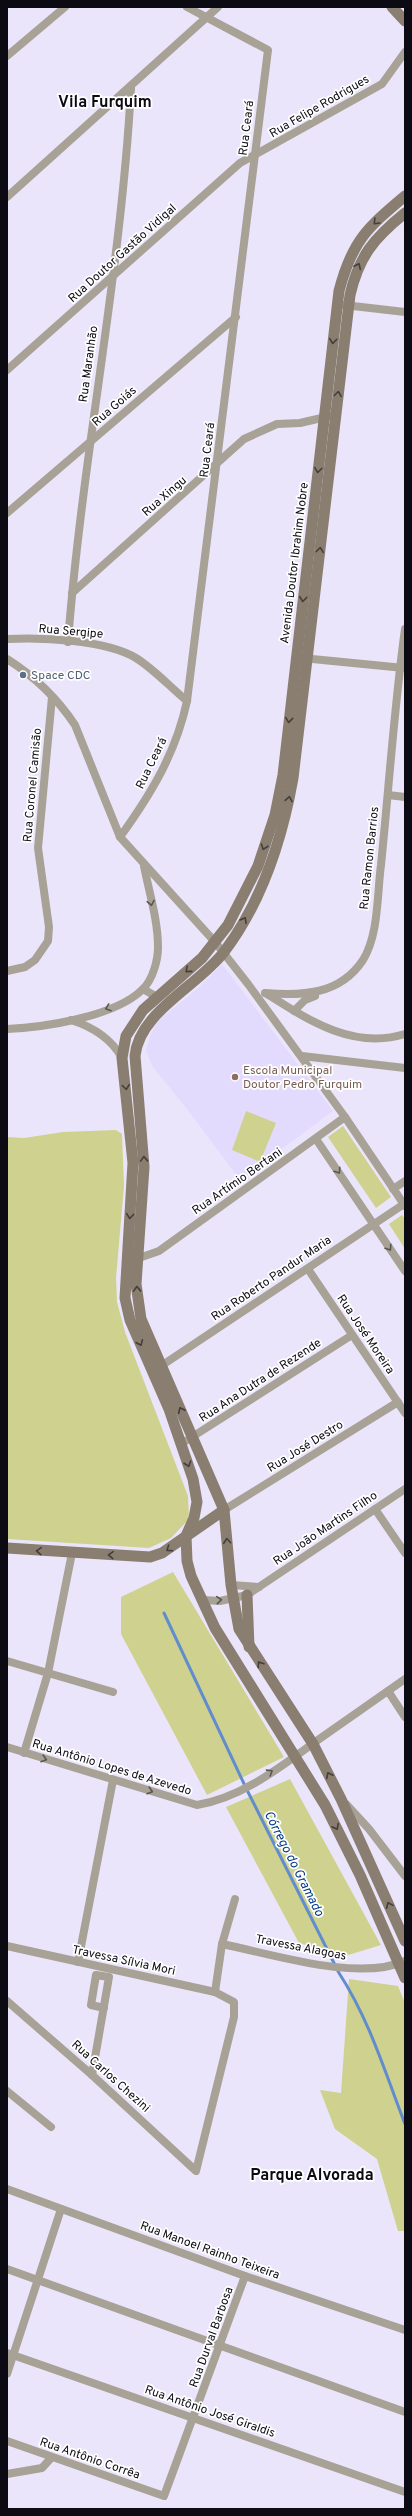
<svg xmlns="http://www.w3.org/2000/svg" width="412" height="2516" font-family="Overpass,sans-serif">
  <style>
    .built { fill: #e3dbfe }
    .green { fill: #cfd28e }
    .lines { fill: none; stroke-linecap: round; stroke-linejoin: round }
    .stream { stroke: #618ccd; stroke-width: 3 }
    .street { stroke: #a8a196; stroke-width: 8 }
    .secondary { stroke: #897e6f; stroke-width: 11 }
    .oneway { stroke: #443e3c }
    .oneway2 { stroke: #5a5654 }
    .service-dot { fill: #5c6f8a; stroke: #fff; stroke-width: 1.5 }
    .education-dot { fill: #8d6e63; stroke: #fff; stroke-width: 1.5 }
    .labels { text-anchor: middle; stroke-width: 3.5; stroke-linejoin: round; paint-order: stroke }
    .street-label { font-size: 12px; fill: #0c0a13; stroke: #fff }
    .service-label { font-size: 12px; fill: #4e5e75; stroke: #fff; text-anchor: start }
    .education-label { font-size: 12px; fill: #785e54; stroke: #fff; text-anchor: start }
    .water-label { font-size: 13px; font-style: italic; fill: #023a87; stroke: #fff }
    .district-label { font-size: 16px; font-weight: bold; fill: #0c0a13; stroke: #fff }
  </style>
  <rect width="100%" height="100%" fill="#eae5fb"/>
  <polygon class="built" points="222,964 333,1111 240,1180 191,1114 153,1067 146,1051 151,1033 159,1020 198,988"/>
  <g class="green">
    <polygon points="246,1111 276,1123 260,1162 232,1150"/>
    <polygon points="343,1126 391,1197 376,1208 328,1137"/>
    <polygon points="116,1130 122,1134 124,1186 116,1278 117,1302 125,1332 188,1496 189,1519 171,1538 149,1548 7,1539 7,1137 24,1138 63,1132"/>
    <polygon points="402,1215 405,1219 405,1249 389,1224"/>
    <polygon points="173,1572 284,1757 207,1795 121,1634 121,1597"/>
    <polygon points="290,1779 381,1945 345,1956 299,1943 226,1807"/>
    <polygon points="349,1979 398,1986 405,2003 405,2231 398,2231 377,2159 335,2129 320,2090 341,2093"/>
  </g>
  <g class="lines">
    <path class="stream" d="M164 1613 246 1788 339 1973C369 2019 385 2072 405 2124"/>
    <g class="street">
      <polyline points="7,56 65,7"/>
      <polyline points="7,197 218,7"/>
      <polyline points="344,305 405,312"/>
      <polyline points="7,370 240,163 382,84 405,52"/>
      <polyline points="7,513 236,317"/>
      <polyline points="72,593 244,439 277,424 300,423 330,416"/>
      <path d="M7 639C42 637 106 640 136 658 155 670 170 687 187 701"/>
      <path d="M68 642C82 457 121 274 131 88"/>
      <polyline points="302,658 404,668"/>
      <path d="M7 659C34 676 57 698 75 725L120 837 215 942 248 984 345 1117 405 1206"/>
      <polyline points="388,795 405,797"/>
      <path d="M120 837C151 794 176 753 187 701L268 50 187 7"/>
      <polyline points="7,971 25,967 35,960 48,941 49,927 38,848 52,697"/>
      <polyline points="143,989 157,997"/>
      <path d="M265 993C302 996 340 995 363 960 379 934 377 894 381 865 389 787 394 708 405 629"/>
      <path d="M267 994C308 1020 353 1050 405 1034"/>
      <polyline points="294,1011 305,1000 315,996"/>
      <path d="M71 1020C93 1027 111 1038 122 1058"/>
      <path d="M7 1029C45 1027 115 1017 143 989 153 979 158 960 158 947 158 920 149 892 144 866"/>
      <polyline points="302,1056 405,1068"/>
      <polyline points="316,1139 405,1271"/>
      <polyline points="393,1189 405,1181"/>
      <polyline points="139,1258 159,1251 345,1117"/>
      <polyline points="308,1269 405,1413"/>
      <polyline points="158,1368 404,1204"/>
      <polyline points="181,1444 352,1335"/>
      <polyline points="375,1509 405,1553"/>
      <polyline points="224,1510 398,1402"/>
      <polyline points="231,1585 259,1587"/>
      <polyline points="204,1600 220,1601 247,1595 405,1489"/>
      <polyline points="7,1661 113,1692"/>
      <polyline points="388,1691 405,1717"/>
      <path d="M7 1747 197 1805C241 1798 279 1768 315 1742 345 1721 375 1700 405 1679"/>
      <polyline points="24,1753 48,1673 72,1553"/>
      <polyline points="346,1804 369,1829 405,1876"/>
      <path d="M222 1944C272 1954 358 1982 405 1961"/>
      <polyline points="7,1946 215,1992 234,2002 234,2017 196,2171 92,2075 7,2001"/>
      <polyline points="78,1962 113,1780"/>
      <polyline points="215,1992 222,1944 235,1899"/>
      <polyline points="92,2075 109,1977 96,1975 91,2005 104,2008"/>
      <polyline points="7,2091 51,2127"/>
      <polyline points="7,2189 245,2276 405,2330"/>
      <polyline points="7,2269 405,2412"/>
      <polyline points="7,2353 405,2492"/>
      <polyline points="7,2374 61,2209"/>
      <polyline points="7,2441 164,2496 245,2276"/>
      <polyline points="7,2474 42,2468 51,2458"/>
    </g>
    <g class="secondary">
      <polyline points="392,7 405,21"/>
      <path d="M405 196C367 228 352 241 339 291L283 775 275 815 258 866 228 925 202 958 143 1010 126 1036 122 1058 133 1163 125 1298 130 1320 169 1409 193 1479 197 1502 194 1518 186 1536 187 1561 191 1576 215 1628 325 1805 360 1875 405 1978"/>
      <path d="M405 213C374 238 359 256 350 295L293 778C282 840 262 902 224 952 198 986 139 1012 135 1056L144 1167 136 1284 141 1319 224 1510 231 1585 239 1629 313 1744 341 1799 405 1941"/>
      <polyline points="7,1548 150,1557 162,1553 224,1510"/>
      <polyline points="247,1595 249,1647"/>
    </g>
  </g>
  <defs><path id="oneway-chevron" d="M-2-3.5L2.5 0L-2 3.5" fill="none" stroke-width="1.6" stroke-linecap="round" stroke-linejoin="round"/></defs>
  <g class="oneway">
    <use href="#oneway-chevron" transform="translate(376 222) rotate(135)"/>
    <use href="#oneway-chevron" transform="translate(358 266) rotate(-64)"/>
    <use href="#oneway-chevron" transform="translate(333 341) rotate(96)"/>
    <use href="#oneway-chevron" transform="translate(338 394) rotate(-83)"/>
    <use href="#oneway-chevron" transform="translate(318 470) rotate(97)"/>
    <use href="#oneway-chevron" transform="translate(320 550) rotate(-83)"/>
    <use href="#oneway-chevron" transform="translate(303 599) rotate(97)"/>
    <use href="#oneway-chevron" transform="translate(289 720) rotate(96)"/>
    <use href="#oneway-chevron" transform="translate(289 799) rotate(-80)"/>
    <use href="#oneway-chevron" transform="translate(264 847) rotate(109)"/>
    <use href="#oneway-chevron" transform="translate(244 920) rotate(-60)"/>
    <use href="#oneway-chevron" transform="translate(188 970) rotate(139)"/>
    <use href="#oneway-chevron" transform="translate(126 1087) rotate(82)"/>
    <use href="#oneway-chevron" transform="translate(144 1159) rotate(-92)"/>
    <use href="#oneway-chevron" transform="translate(130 1216) rotate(95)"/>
    <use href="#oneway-chevron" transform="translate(137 1289) rotate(-92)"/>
    <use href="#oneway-chevron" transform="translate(140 1343) rotate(67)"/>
    <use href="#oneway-chevron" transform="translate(181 1410) rotate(-115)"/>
    <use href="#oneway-chevron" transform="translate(188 1464) rotate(71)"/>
    <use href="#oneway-chevron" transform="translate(227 1541) rotate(-95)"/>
    <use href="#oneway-chevron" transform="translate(169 1549) rotate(146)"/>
    <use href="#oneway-chevron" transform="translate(39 1551) rotate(-176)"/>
    <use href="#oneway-chevron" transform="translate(111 1555) rotate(-177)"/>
    <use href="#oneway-chevron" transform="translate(260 1664) rotate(-123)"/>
    <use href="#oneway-chevron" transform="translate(329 1775) rotate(-117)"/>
    <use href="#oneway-chevron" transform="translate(336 1827) rotate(63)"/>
    <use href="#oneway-chevron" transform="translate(389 1905) rotate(-114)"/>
  </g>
  <g class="oneway2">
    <use href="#oneway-chevron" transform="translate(151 903) rotate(79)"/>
    <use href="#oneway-chevron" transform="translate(108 1008) rotate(161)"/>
    <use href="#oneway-chevron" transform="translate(338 1171) rotate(56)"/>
    <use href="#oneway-chevron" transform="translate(389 1248) rotate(56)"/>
    <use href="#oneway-chevron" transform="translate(219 1600) rotate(-5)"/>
    <use href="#oneway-chevron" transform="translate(44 1759) rotate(17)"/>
    <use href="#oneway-chevron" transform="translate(270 1772) rotate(-32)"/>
    <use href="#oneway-chevron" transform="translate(150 1791) rotate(17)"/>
  </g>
  <circle class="service-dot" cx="23" cy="675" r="4"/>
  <circle class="education-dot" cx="235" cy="1077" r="4"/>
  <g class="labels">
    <g class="street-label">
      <text transform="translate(319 106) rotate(-30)" y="4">Rua Felipe Rodrigues</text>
      <text transform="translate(246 128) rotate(-83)" y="4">Rua Ceará</text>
      <text transform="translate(122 253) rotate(-42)" y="4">Rua Doutor Gastão Vidigal</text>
      <text transform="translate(88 364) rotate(-82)" y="4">Rua Maranhão</text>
      <text transform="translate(114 406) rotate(-41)" y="4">Rua Goiás</text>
      <text transform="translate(207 450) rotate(-83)" y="4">Rua Ceará</text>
      <text transform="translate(164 496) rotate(-41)" y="4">Rua Xingu</text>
      <text transform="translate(294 563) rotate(-83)" y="4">Avenida Doutor Ibrahim Nobre</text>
      <text transform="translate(71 631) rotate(5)" y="4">Rua Sergipe</text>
      <text transform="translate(151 763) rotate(-64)" y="4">Rua Ceará</text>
      <text transform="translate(32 785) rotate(-85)" y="4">Rua Coronel Camisão</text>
      <text transform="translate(369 858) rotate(-84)" y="4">Rua Ramon Barrios</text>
      <text transform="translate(237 1181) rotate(-35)" y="4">Rua Artímio Bertani</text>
      <text transform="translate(271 1278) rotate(-34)" y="4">Rua Roberto Pandur Maria</text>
      <text transform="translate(366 1334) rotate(56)" y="4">Rua José Moreira</text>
      <text transform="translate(260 1380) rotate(-33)" y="4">Rua Ana Dutra de Rezende</text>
      <text transform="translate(305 1446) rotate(-32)" y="4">Rua José Destro</text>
      <text transform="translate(325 1528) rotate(-34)" y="4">Rua João Martins Filho</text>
      <text transform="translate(112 1767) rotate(17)" y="4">Rua Antônio Lopes de Azevedo</text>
      <text transform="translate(301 1947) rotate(11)" y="4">Travessa Alagoas</text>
      <text transform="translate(124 1960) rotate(12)" y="4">Travessa Sílvia Mori</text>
      <text transform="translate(111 2076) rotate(42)" y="4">Rua Carlos Chezini</text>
      <text transform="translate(210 2250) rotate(20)" y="4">Rua Manoel Rainho Teixeira</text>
      <text transform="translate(211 2337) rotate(-70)" y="4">Rua Durval Barbosa</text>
      <text transform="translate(210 2411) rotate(19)" y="4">Rua Antônio José Giraldis</text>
      <text transform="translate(90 2458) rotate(19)" y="4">Rua Antônio Corrêa</text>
    </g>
    <g class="service-label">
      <text x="31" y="679">Space CDC</text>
    </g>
    <g class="education-label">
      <text x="243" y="1074">Escola Municipal<tspan x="243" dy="14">Doutor Pedro Furquim</tspan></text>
    </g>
    <g class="water-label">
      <text transform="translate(295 1863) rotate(63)" y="5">Córrego do Gramado</text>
    </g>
    <g class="district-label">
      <text x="105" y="107">Vila Furquim</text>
      <text x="312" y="2180">Parque Alvorada</text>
    </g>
  </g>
  <rect width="412" height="2516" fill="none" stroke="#0c0a13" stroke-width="16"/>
</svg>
